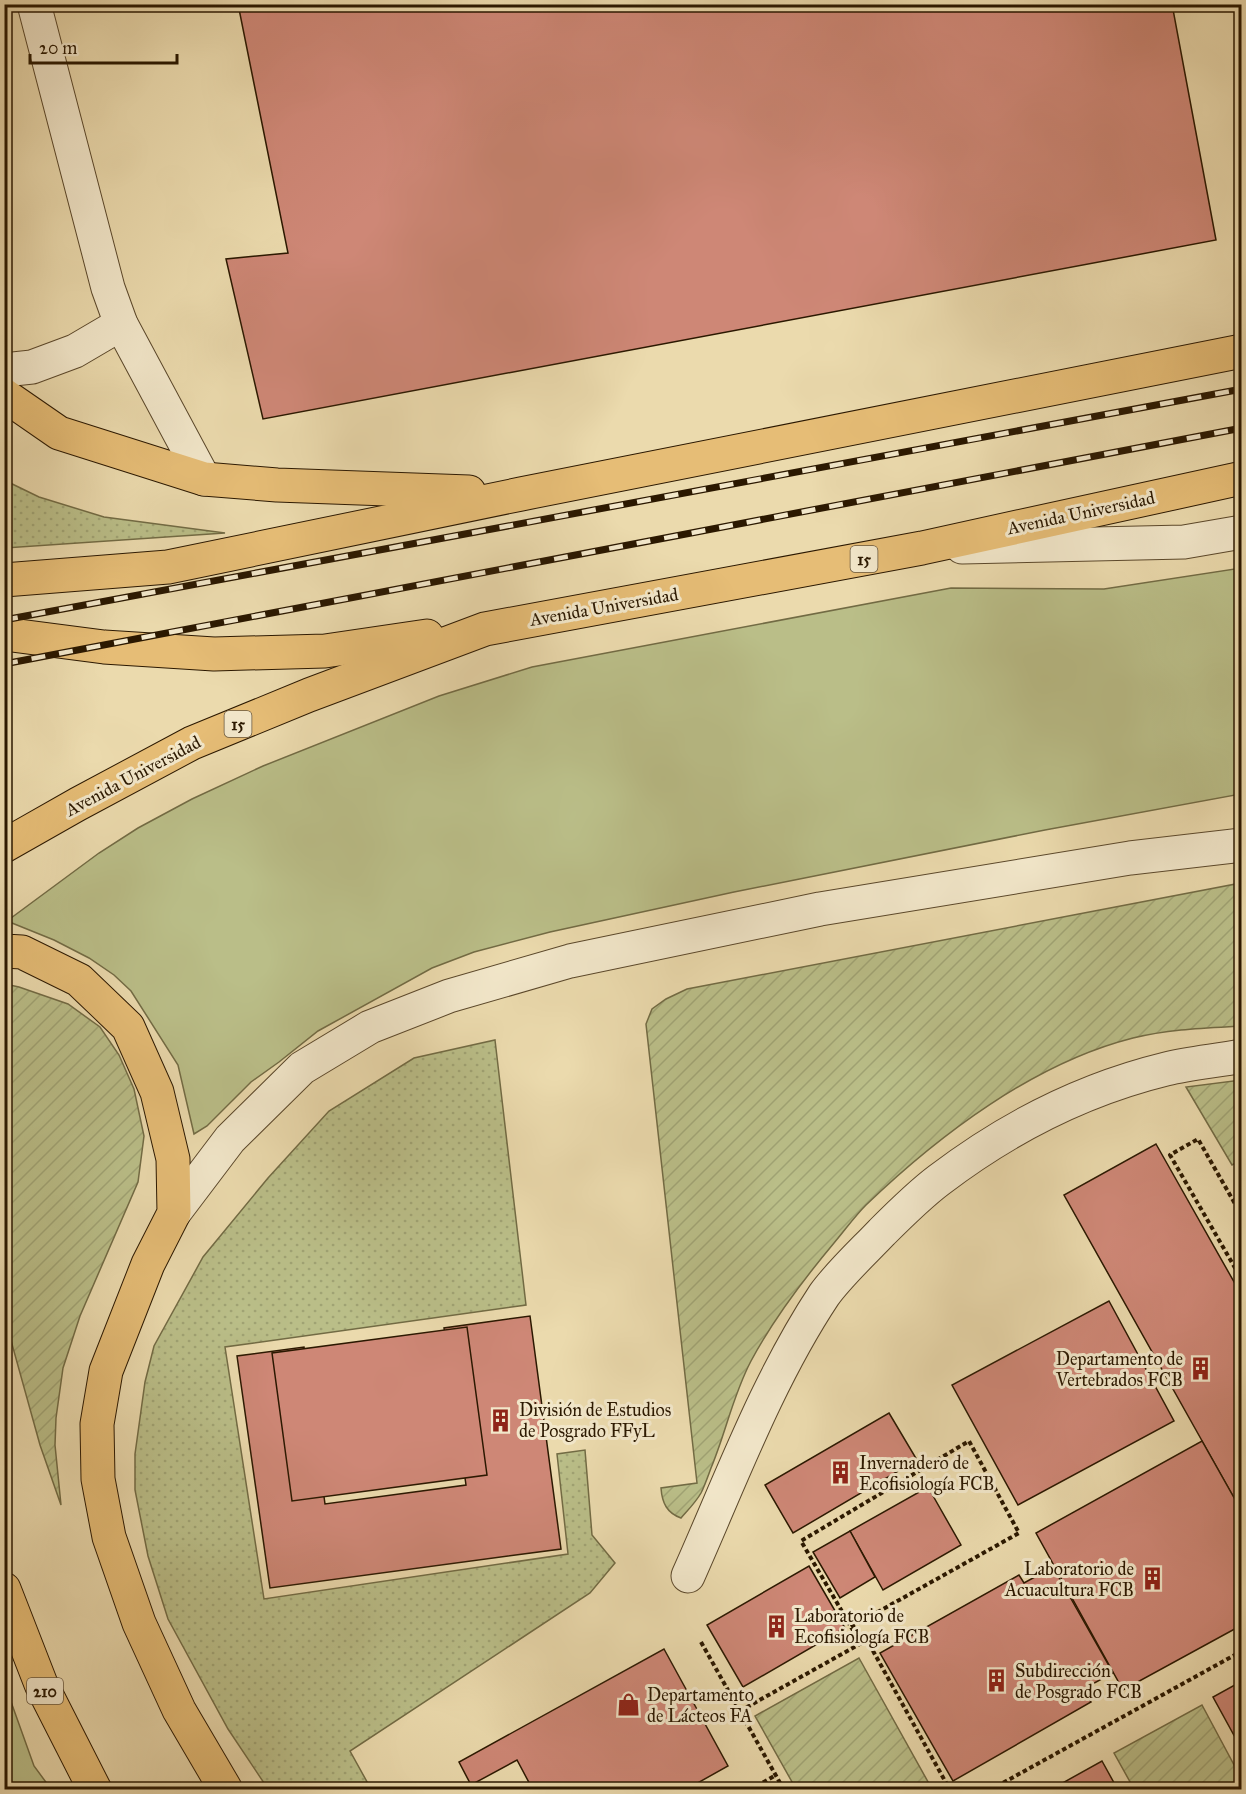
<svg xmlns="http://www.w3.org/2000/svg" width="1246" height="1794" font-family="'IM FELL Great Primer',serif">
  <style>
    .grass { fill: url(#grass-dots); stroke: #726b44; stroke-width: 1.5 }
    .park { fill: #babe88; stroke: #726b44; stroke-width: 1.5 }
    .garden { fill: url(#garden-furrows); stroke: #726b44; stroke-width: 1.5 }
    .building { fill: #ce8776; stroke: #2b1800; stroke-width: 1.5 }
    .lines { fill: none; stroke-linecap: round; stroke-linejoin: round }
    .minor-casing { stroke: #5b482b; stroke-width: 35 }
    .highway-casing { stroke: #2b1800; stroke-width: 35 }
    .path { stroke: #2b1800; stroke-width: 4; stroke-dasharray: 4.5 3; stroke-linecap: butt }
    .minor { stroke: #f2e7ca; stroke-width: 33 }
    .highway { stroke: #e6bd76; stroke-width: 33 }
    .rail-casing { stroke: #2b1800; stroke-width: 7 }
    .rail { stroke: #f2e7ca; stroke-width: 4.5; stroke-dasharray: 14; stroke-linecap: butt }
    .labels { text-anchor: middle; stroke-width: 6; stroke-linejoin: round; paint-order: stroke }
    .shield { fill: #f2e7ca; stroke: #67563d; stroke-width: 1.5 }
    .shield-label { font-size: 16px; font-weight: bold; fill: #2b1800 }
    .street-label { font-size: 18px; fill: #2b1800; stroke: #f2e7ca }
    .poi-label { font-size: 18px; fill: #2b1800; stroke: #f2e7ca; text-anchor: start }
  </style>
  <defs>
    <pattern id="grass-dots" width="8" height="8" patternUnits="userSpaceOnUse" patternTransform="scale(1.5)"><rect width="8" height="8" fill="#babe88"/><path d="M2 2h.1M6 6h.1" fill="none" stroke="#a0a374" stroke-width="1.8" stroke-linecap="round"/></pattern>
    <pattern id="garden-furrows" width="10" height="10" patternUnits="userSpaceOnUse" patternTransform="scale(1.5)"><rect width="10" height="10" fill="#babe88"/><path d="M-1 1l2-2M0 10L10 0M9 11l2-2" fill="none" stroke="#a0a374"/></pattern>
  </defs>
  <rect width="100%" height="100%" fill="#ebdaad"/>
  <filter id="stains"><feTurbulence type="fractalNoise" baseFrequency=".00333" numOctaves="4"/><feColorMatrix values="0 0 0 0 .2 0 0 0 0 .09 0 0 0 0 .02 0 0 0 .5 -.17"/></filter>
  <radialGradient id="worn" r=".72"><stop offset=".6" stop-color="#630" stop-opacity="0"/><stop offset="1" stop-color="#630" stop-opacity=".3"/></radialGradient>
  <g class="grass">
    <polygon points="4,480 39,497 104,517 225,533 5,548"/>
    <polygon points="495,1040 526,1305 225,1347 264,1599 568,1554 557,1454 585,1450 592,1535 615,1563 590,1593 350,1751 371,1789 268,1789 228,1729 168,1619 148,1556 135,1490 135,1454 145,1382 154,1346 203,1257 268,1178 329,1111 414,1058"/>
  </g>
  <g class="park">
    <polygon points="1241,568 1241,794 1045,830 734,892 550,932 474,952 432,968 318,1031 279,1062 251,1082 207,1126 194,1134 178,1065 131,991 114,975 89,958 54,940 7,921 99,853 138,828 192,799 263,766 439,696 532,667 951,588 1104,589"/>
    <polygon points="5,1685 34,1766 51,1789 5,1789"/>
  </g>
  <g class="garden">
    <path d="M1241 883V1026C1205 1028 1169 1029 1133 1038 1034 1063 939 1135 866 1205 855 1216 845 1230 834 1243 803 1280 774 1318 751 1361 733 1395 726 1432 711 1468 708 1476 705 1485 701 1493 696 1502 688 1510 681 1518 667 1513 662 1503 661 1488L697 1483 646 1024 652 1009 666 999 687 989Z"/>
    <polygon points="5,984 19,987 68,1004 100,1027 119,1055 134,1089 144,1136 138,1182 80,1316 63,1368 56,1418 55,1445 61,1505 40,1445 5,1319"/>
    <polygon points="1241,1080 1241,1160 1232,1165 1186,1087"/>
    <polygon points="859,1658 932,1789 796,1789 755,1716"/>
    <polygon points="1202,1705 1241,1778 1241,1789 1134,1789 1114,1753"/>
  </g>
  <g class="building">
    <polygon points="238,4 1172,4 1216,240 263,419 226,259 288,253"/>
    <polygon points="1156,1144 1242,1296 1242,1512 1064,1195"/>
    <polygon points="1109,1301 1174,1421 1018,1505 952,1385"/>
    <polygon points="530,1316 561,1549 270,1588 237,1356 304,1347 325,1504 466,1485 444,1328"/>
    <polygon points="467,1327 487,1475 292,1501 272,1353"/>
    <polygon points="889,1413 917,1460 793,1533 765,1485"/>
    <polygon points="1202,1441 1242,1512 1242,1625 1123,1690 1036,1533"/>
    <polygon points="928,1487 961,1545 883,1590 850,1531"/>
    <polygon points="850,1531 875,1577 840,1598 813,1552"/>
    <polygon points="809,1566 845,1628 743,1687 707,1625"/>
    <polygon points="1053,1567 1113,1673 1083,1689 1091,1702 953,1781 880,1653 1019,1575 1024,1583"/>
    <polygon points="664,1649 728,1766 685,1790 533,1790 517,1760 471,1785 459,1762"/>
    <polygon points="1242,1681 1242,1750 1213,1697"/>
    <polygon points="1102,1761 1118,1790 1050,1790"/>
  </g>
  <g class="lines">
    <defs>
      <g id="minor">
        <polyline points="34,4 108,288 121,324 204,479"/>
        <polyline points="4,370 32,367 75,351 121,324"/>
        <polyline points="962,547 1184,542 1242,532"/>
        <polyline points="174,1213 230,1139 302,1068 370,1027 449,996 570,961 820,909 1130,858 1242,845"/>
        <path d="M688 1576C730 1482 767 1381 824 1295 839 1274 864 1251 882 1232 900 1214 919 1195 939 1180 1006 1129 1084 1089 1166 1069 1190 1063 1216 1061 1242 1056"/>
      </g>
      <g id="highway">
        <polyline points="4,395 59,433 204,479 277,485 469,492"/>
        <polyline points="4,580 168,567 521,494 1242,351"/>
        <polyline points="4,634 104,647 214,654 325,651 427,636"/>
        <polyline points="4,846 78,804 192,743 309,695 485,629 922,548 1242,478"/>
        <polyline points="4,951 22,952 79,980 128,1027 157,1092 173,1159 174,1213 148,1264 106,1371 97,1424 98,1479 109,1537 139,1623 179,1710 226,1790"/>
        <polyline points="4,1589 41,1684 95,1790"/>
      </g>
    </defs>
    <use href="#minor" class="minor-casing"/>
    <use href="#highway" class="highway-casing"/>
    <g class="path">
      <polyline points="1242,1216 1198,1139 1170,1155 1242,1280"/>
      <polyline points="851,1627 1019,1533 969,1441 801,1541 861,1644"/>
      <polyline points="701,1642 784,1790"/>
      <polyline points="740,1711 867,1640 950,1790"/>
      <polyline points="750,1790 776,1775"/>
      <polyline points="990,1790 1242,1651"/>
    </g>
    <use href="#minor" class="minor"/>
    <use href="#highway" class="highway"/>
    <defs>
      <g id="rail">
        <polyline points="4,620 1242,389"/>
        <polyline points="4,664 1242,428"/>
      </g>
    </defs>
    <use href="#rail" class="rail-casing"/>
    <use href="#rail" class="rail"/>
  </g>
  <defs>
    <symbol id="building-bare" viewBox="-9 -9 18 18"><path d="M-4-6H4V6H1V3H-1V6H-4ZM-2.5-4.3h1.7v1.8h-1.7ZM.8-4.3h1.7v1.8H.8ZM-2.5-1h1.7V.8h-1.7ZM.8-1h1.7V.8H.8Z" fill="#8f2418" stroke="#f2e7ca" stroke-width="2.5" paint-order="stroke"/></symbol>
    <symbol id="shop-bare" viewBox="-9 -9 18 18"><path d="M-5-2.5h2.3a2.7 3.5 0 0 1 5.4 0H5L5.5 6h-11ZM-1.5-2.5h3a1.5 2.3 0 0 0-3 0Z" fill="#8f2418" stroke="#f2e7ca" stroke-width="2.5" paint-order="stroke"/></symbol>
  </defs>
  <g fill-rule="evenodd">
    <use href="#building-bare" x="1184" y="1352" width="33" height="33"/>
    <use href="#building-bare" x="484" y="1404" width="33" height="33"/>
    <use href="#building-bare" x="824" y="1456" width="33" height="33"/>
    <use href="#building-bare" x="1136" y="1562" width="33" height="33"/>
    <use href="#building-bare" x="760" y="1610" width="33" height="33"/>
    <use href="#building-bare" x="980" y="1664" width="33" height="33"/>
    <use href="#shop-bare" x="612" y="1688" width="33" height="33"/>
  </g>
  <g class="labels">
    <g class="shield">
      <rect x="850.5" y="546" width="27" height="26" rx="4.5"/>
      <rect x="224.5" y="711" width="27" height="26" rx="4.5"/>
      <rect x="27" y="1678" width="36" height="26" rx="4.5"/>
    </g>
    <g class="shield-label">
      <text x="864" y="565">15</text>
      <text x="238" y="730">15</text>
      <text x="45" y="1697">210</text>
    </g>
    <g class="street-label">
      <text transform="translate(1081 513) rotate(-12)" y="6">Avenida Universidad</text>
      <text transform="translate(604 607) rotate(-10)" y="6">Avenida Universidad</text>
      <text transform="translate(133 776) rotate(-28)" y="6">Avenida Universidad</text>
    </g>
    <g class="poi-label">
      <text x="1183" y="1365" text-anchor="end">Departamento de<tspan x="1183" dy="21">Vertebrados FCB</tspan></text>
      <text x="519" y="1416">División de Estudios<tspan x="519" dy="21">de Posgrado FFyL</tspan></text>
      <text x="859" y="1469">Invernadero de<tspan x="859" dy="21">Ecofisiología FCB</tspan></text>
      <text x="1134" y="1575" text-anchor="end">Laboratorio de<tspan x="1134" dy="21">Acuacultura FCB</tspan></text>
      <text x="794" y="1622">Laboratorio de<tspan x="794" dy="21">Ecofisiología FCB</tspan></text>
      <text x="1015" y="1677">Subdirección<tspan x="1015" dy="21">de Posgrado FCB</tspan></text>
      <text x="647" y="1701">Departamento<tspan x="647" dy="21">de Lácteos FA</tspan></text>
    </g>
  </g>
  <rect width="1246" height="1794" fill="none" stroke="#ebdaad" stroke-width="24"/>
  <rect x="6" y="6" width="1234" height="1782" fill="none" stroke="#2b1800" stroke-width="3"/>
  <rect x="12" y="12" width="1222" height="1770" fill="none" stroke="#2b1800" stroke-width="1.5"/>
  <path d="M30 54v9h147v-9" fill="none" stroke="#2b1800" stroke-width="3"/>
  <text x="39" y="54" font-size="18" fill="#2b1800" stroke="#f2e7ca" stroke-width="4.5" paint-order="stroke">20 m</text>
  <rect width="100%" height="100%" filter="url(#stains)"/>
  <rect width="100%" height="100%" fill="url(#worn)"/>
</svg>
